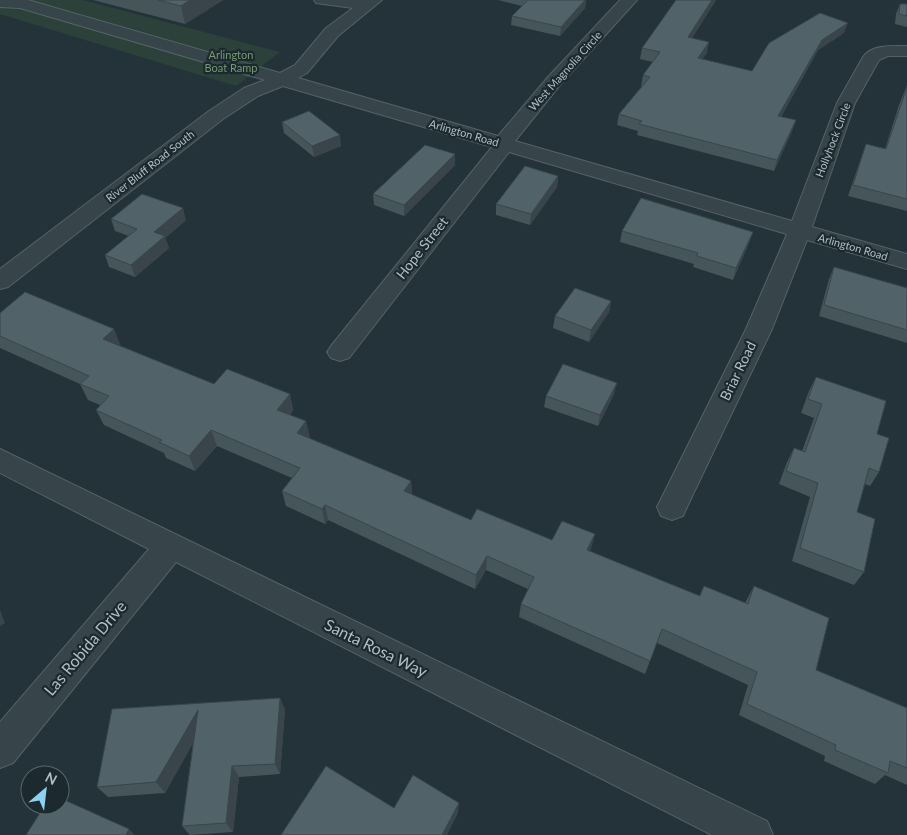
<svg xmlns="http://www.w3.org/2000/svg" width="907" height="835" font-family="Lato,sans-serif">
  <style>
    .green { fill: #2c413a }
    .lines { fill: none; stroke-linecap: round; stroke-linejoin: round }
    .minor-casing { stroke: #556267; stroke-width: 2 }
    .minor { fill: #374449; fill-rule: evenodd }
    .wall { fill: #46555a }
    .shaded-wall { fill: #39454a }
    .building { fill: #516369; stroke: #39454a }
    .labels { text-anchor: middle; stroke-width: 4.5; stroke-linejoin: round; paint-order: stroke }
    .far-park-label { font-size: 11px; fill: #769972; stroke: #1c292e }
    .far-street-label { font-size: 11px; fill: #b2c0c5; stroke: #1c292e }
    .street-label { font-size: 14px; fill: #b2c0c5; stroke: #1c292e }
    .near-street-label { font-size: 16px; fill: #b2c0c5; stroke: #1c292e }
  </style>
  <rect width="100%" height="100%" fill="#243339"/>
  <polygon class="green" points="0,0 83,0 280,52 236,86 0,14"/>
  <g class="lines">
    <defs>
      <g id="minor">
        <path d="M0 0H28L280 73 295 65 326 28 353 8 316 3 314 0H382L338 36 307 73 298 78 498 136 548 77 620 0H637L560 85 515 141 792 221 837 103 863 57C872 44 893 46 907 46V56H888L879 60 855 103 812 227 907 254V269L807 240 772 329 687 507 683 516 672 520 661 516 657 507 746 329 787 234 509 152 349 358 340 361 331 358 327 352 331 346 492 147 283 86 258 96 223 119 8 287 0 289V269L209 111 244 88 265 80 20 8 0 7Z"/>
        <polygon points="0,449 767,821 773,835 712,835 176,562 13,763 0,768 0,722 149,549 0,473"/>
      </g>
    </defs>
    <use href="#minor" class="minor-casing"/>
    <use href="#minor" class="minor"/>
  </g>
  <g class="wall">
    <polygon points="93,0 223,0 185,24"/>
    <polygon points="498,0 586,0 585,8 560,36 511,25 512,16 522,6"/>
    <polygon points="676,0 716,0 692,38 707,53 702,59 752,71 844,33 818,50 781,117 796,120 792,131 774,171 637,135 638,131 617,125 619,114 642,86 641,86 643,75 653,62 640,59 642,48"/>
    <polygon points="900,4 907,4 907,27 895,24 896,14"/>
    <polygon points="907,85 907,211 848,196 862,155 866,144 885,149 899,105"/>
    <polygon points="282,122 341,146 314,157 284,133"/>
    <polygon points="455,165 404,216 374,205 373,194"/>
    <polygon points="558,176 557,187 530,225 496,215 496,204"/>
    <polygon points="111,219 186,220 165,238 169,248 135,277 109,267 105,255 129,236 115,231"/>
    <polygon points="622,231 753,232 749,243 733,280 693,267 694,264 620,242"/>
    <polygon points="834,267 907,288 907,343 819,316 829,279"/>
    <polygon points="611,301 609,312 589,342 553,328 555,316"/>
    <polygon points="0,313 121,346 214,384 290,394 293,410 290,415 306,421 309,438 411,481 412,495 471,520 591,549 590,551 699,596 704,586 745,603 754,586 816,670 907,708 907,785 885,775 875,784 824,761 825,756 739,715 748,685 657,643 645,674 519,617 521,604 528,589 486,570 475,589 328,520 325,524 286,506 282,491 292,478 217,446 195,471 166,458 164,453 104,425 96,410 100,405 88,400 80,384 0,348"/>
    <polygon points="816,377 877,434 879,472 870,486 865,484 857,512 864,572 854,585 792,561 810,497 779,484 787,462 794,448 802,451 814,418 801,413 809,391"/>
    <polygon points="614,394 598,426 544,407 546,396"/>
    <polygon points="280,698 285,710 280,774 239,777 233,832 190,835 182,826 193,743 165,793 108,797 97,787"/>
  </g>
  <g class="shaded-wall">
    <polygon points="190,0 223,0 185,24 181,6"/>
    <polygon points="585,0 586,0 585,8 560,36 561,27"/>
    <polygon points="712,0 716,0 686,48 688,37"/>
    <polygon points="848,23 844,33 818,50 775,127 778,116 822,40"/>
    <polygon points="709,42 707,53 695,69 698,58"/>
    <polygon points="796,120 792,131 774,171 777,160"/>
    <polygon points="340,135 341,146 314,157 312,146"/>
    <polygon points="455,154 455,165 404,216 404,205"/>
    <polygon points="558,176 557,187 530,225 531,214"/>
    <polygon points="183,208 186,220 165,238 169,248 135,277 131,265 154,232"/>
    <polygon points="753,232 749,243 733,280 736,268"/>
    <polygon points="611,301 609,312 589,342 591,330"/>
    <polygon points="114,329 121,346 103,339"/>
    <polygon points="617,383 614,394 598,426 600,415"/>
    <polygon points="290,394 293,410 281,425 277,410"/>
    <polygon points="306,421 310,437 301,448 297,433"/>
    <polygon points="211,430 217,446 195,471 189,456"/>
    <polygon points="411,481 412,496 404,491"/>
    <polygon points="325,505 328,520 325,524 322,509"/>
    <polygon points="595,534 591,549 584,564 587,550"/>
    <polygon points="487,556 486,570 475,589 476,575"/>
    <polygon points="0,610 5,623 0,626"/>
    <polygon points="280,698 285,710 280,774 275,764"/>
    <polygon points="198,710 205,722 165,793 156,782"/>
    <polygon points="232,766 239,777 233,832 226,823"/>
    <polygon points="459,803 458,813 447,835 442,835"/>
    <polygon points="129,829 135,835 126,835"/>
  </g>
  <g class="building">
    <polygon points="158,0 190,0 181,6"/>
    <polygon points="528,0 585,0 561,27 512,16"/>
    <polygon points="676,0 712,0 688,37 709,42 698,58 752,71 769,43 820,13 848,23 822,40 778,116 796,120 777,160 639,124 642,121 619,114 650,77 643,75 660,52 642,48"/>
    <polygon points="900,4 907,4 907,16 899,14"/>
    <polygon points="907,87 907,199 853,185 866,144 886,149"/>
    <polygon points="309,111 340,135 312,146 282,122"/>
    <polygon points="425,145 455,154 404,205 373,194"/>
    <polygon points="525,166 558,176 531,214 496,204"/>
    <polygon points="142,194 183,208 154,232 165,236 131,265 105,255 137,229 111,219"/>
    <polygon points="641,198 753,232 736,268 697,256 698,253 622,231"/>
    <polygon points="834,267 907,288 907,330 824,305"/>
    <polygon points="575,288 611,301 591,330 555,316"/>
    <polygon points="25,292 114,329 103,339 214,384 227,369 290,394 277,410 306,421 297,433 411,481 404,491 471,520 477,509 552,540 562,521 595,534 587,550 700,596 704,586 748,604 754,586 829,618 816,670 907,708 907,768 890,761 888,773 835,750 836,745 747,704 757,672 662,629 650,661 521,604 534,577 487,556 476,575 325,505 322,509 282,491 300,468 211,430 189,456 159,442 162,440 96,410 109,396 80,384 89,376 0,336 0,313"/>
    <polygon points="563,364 617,383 600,415 546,396"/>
    <polygon points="816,377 886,401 877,434 889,438 879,472 869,468 857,512 875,519 864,572 800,548 818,483 786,471 794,448 805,452 822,404 808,399"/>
    <polygon points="280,698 275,764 232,766 226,823 182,826 198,710 156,782 97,787 112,709"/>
    <polygon points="326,766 394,808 413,775 459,803 442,835 281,835"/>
    <polygon points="60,798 129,829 126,835 26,835 45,805 60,805"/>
  </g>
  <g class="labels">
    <g class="far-park-label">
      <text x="231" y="59">Arlington<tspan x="231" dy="13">Boat Ramp</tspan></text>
    </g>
    <g class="far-street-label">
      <text transform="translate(565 71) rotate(-48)" y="4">West Magnolia Circle</text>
      <text transform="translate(464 133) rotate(16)" y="4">Arlington Road</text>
      <text transform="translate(833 140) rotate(-69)" y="4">Hollyhock Circle</text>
      <text transform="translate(150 166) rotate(-38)" y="4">River Bluff Road South</text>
      <text transform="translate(853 247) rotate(16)" y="4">Arlington Road</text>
    </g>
    <g class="street-label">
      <text transform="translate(422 248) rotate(-52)" y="5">Hope Street</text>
      <text transform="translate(738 371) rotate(-64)" y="5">Briar Road</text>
    </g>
    <g class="near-street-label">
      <text transform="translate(85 648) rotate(-50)" y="6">Las Robida Drive</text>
      <text transform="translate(376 648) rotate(26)" y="6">Santa Rosa Way</text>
    </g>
  </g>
  <g transform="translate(45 790) rotate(28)"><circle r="24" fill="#1c292e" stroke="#58656a"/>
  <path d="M0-4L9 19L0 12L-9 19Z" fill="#8dd2ef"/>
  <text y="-8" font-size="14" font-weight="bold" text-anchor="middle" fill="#b2c0c5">N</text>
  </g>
</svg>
